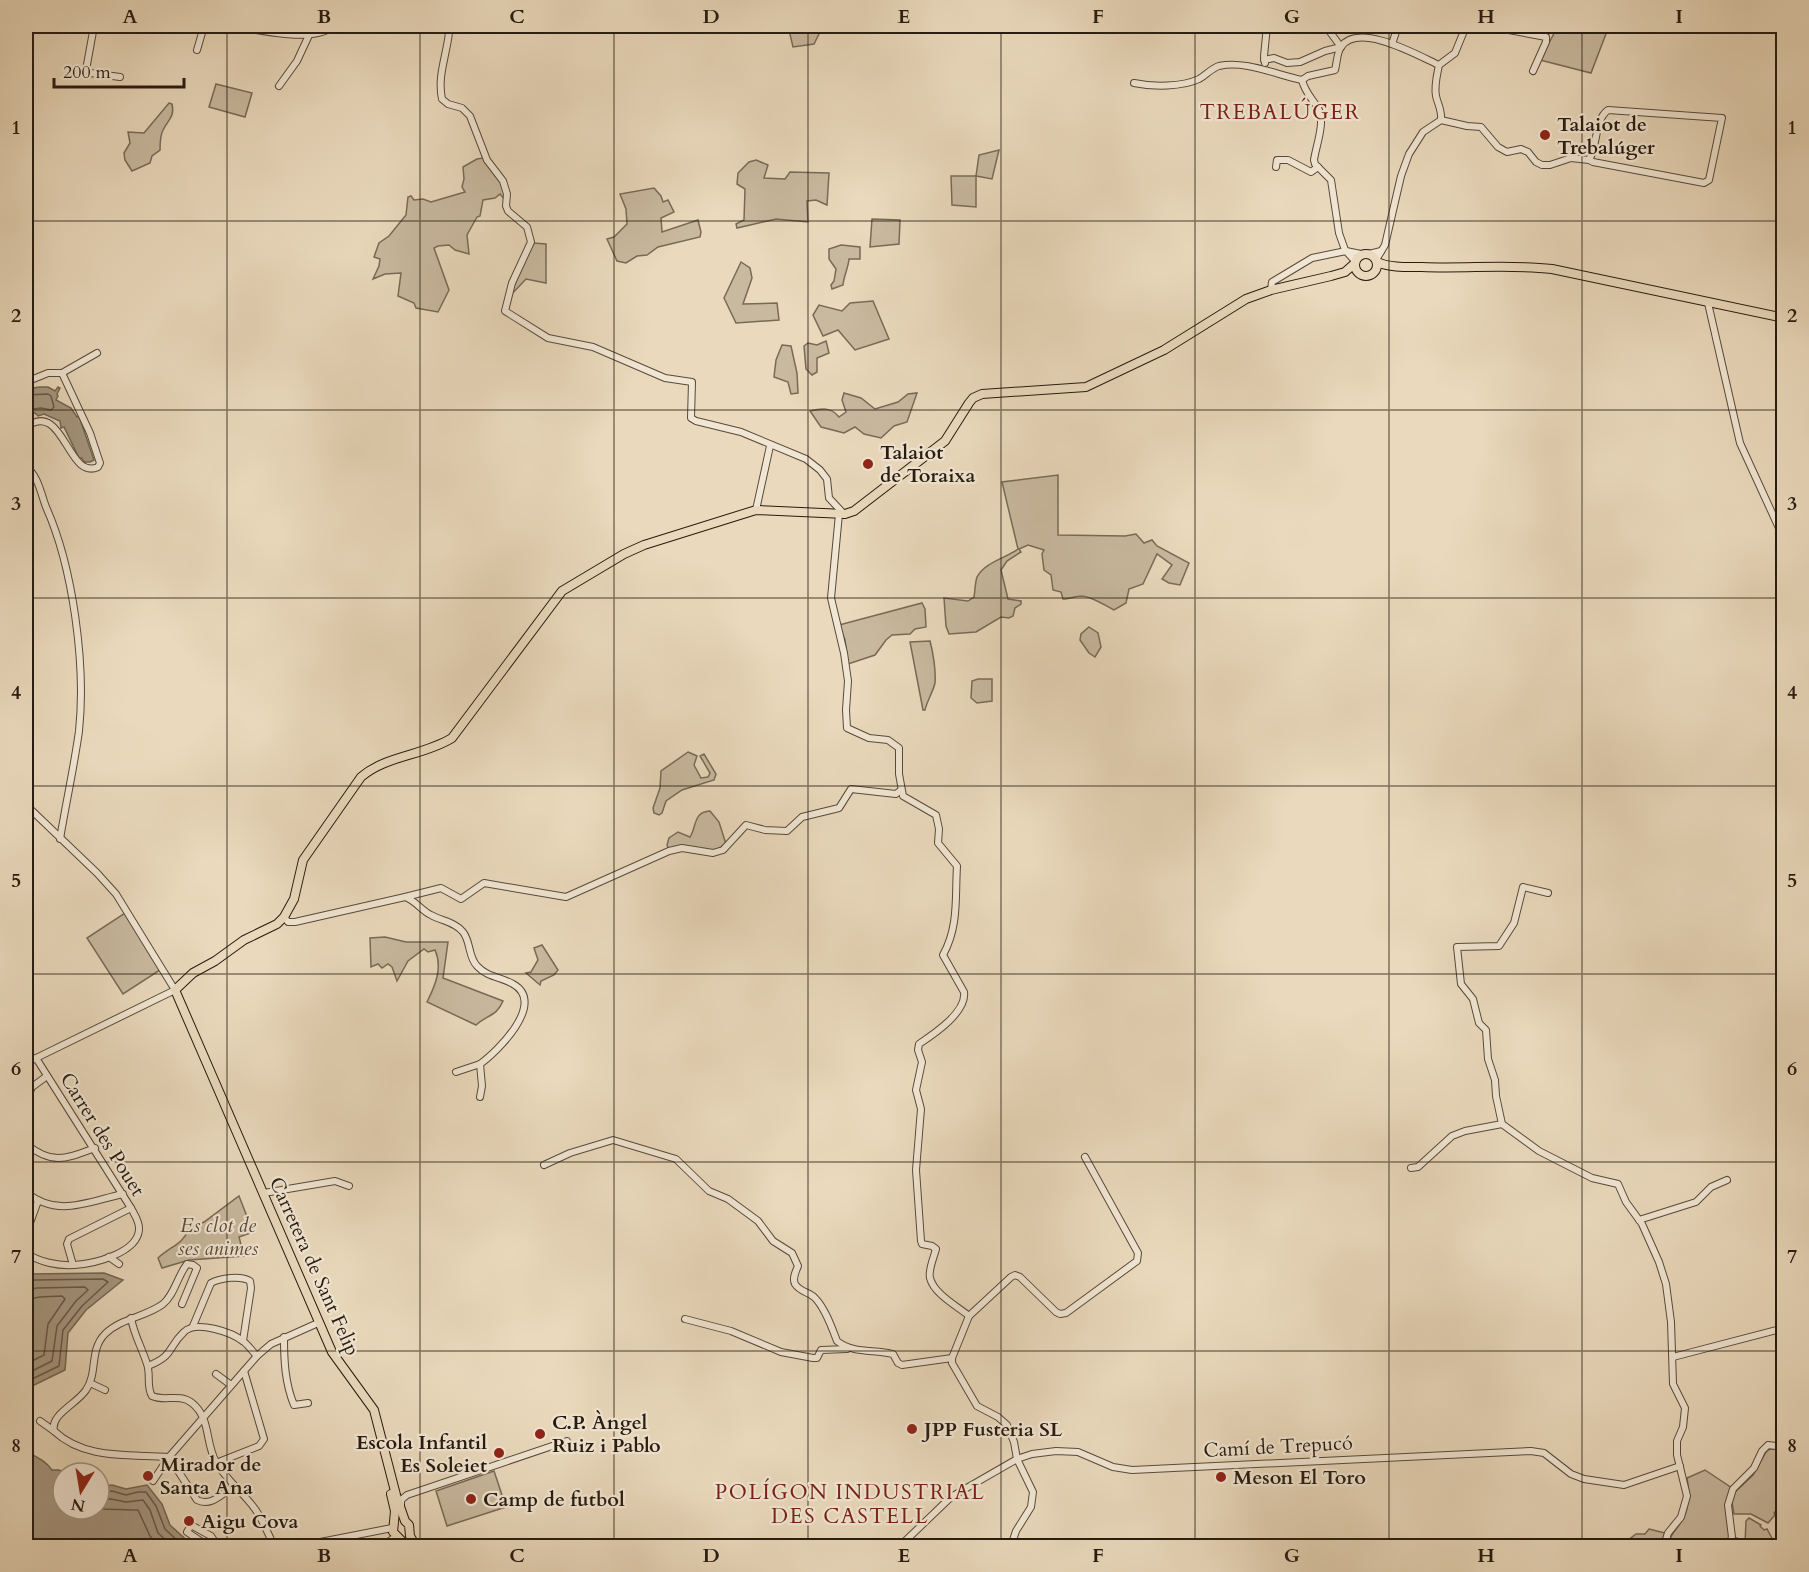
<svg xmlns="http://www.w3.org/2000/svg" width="1809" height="1572" font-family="Cardo,serif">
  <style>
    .green { fill: #c9b99f; stroke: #786a58; stroke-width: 1.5 }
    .water { fill: #a79882; stroke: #736654; stroke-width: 1.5 }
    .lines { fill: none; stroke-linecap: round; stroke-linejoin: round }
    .shore { stroke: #665a49; stroke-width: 1.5 }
    .minor-casing { stroke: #574a3b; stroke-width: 8 }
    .major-casing { stroke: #261b10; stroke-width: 10 }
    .minor { stroke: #f1e6d3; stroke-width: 6 }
    .major { stroke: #ead9bc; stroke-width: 8 }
    .grid { fill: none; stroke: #261b10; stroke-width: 1.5; stroke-opacity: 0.55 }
    .poi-dot { fill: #8f2418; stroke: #f1e6d3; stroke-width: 2 }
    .labels { text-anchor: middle; stroke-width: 4.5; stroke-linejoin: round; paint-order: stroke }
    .poi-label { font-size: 20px; font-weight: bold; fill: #261b10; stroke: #f1e6d3; text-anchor: start }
    .street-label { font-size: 20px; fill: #261b10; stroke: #f1e6d3 }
    .park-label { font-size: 20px; font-style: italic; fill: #574a3b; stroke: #f1e6d3 }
    .neighbourhood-label { font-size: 21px; letter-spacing: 1.5px; fill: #7a1f14; stroke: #f1e6d3 }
    .neatline { fill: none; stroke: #261b10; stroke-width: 2 }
    .grid-label { font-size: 20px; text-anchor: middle; font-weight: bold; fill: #261b10 }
  </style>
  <rect width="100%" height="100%" fill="#ead9bc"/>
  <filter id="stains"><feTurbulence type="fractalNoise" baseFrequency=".00333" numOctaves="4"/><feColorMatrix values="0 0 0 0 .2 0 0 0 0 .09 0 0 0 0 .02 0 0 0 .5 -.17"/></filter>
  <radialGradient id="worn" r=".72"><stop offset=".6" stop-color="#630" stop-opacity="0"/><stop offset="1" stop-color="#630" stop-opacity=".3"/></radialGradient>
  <g class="green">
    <polygon points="788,26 833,26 834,27 820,32 814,44 793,47"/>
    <polygon points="1558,26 1609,26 1591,73 1540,60"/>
    <polygon points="216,84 252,93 245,117 209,107"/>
    <path d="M169 103 172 104C175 117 168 120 163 130 160 136 160 144 160 150L152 156 150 163 132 171 125 160 124 153 130 143 128 132 144 133Z"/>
    <polygon points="999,150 992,179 976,176 976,207 952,205 951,176 976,176 979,155"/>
    <polygon points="483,158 503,186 505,200 500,194 495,198 483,200 480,216 477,217 467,235 469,254 455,250 449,245 438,246 434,248 449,290 438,312 416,308 414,303 398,296 401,273 385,274 373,279 379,266 380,259 374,257 379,243 389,236 406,215 408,197 411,196 414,200 423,199 431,202 465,192 462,187 464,179 463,167 477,159"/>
    <polygon points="756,160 768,165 764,178 785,179 790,172 829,173 827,205 816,200 807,201 808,222 776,219 737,228 736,224 744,220 745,189 737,184 738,173 749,162"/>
    <polygon points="654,188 661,196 663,202 668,200 674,212 661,218 662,232 698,220 701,232 700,237 658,247 647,255 637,256 626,263 617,261 607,239 614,237 627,224 626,209 620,194"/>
    <polygon points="872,219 900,220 899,244 870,247"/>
    <polygon points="533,243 546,244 546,283 526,279 509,297"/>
    <path d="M841 245 860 247V259H849C848 269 844 275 843 285L832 289 831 285 834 281 836 269 829 259V249Z"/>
    <polygon points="741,262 750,268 752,278 743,304 777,303 779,320 736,323 724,298"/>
    <polygon points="873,301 889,339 855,350 838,330 823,336 813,315 819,305 842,311 850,303"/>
    <polygon points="826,341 829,353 817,358 817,372 812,375 806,369 804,346 808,343 817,345"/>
    <polygon points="782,345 791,346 797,373 798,393 791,394 788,382 774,377 776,360"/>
    <path d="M844 393 861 398 875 409 898 402 908 394 917 393 907 422 894 426 881 438 864 434 855 427 844 433 821 427 810 411C822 408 831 407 839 417L846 412 842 400Z"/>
    <path d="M1058 475V535L1125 536 1136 534 1144 543 1152 540 1157 546 1189 563 1180 585 1169 583 1162 579 1172 565 1157 554 1143 584 1129 589 1126 603 1114 610C1104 605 1093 597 1082 596 1076 596 1069 599 1063 599L1061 592 1053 590 1051 575 1044 570 1042 554 1044 550 1028 545 1019 549 1021 552 1007 561 1001 570 1008 599 1021 601V604L1015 608 1013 616 1009 618 1001 617 976 632 949 634 946 626 944 598 968 601 974 597C975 591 975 583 977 577 985 562 1006 558 1018 549L1002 482Z"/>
    <polygon points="922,603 925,609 926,627 915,629 910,634 892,635 886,640 875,655 848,664 845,640 839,625"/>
    <polygon points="1089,627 1098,633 1101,647 1095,657 1089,653 1080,640 1081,634"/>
    <path d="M930 641C933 652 936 671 935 683 933 692 927 701 925 710H923L910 642Z"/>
    <polygon points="978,679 992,679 992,701 977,703 971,698 972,681"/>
    <polygon points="688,752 697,756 694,765 701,778 708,777 710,773 700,756 704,754 716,774 714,780 682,790 666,801 662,813 659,815 654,813 653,808 660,788 661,771"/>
    <path d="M710 811 719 822 726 844 713 852 669 850 667 845 669 838 678 832 690 837C697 826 693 812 710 811Z"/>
    <polygon points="125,913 160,970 123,994 87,938"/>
    <path d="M385 937 406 942H448L443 978 503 1001C497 1016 487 1015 476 1025L427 1002C435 986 443 968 435 950L428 952 424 949 408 961 397 981 392 967 388 964 382 968 378 964 371 967 370 938Z"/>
    <polygon points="542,945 558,970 554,975 541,981 540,985 526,973 531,972 538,960 534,948"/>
    <path d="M239 1196 253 1232 239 1237 244 1256 189 1260 162 1268 158 1258C171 1246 182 1245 189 1229L204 1222Z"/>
    <polygon points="1770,1449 1779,1449 1783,1465 1784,1501 1774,1513 1775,1515 1768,1523 1751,1514 1734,1514 1732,1502 1735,1492 1753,1475 1766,1452"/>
    <path d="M1705 1470 1732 1488C1725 1507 1735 1528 1726 1546H1667C1670 1537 1673 1533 1679 1525 1690 1511 1690 1494 1687 1478Z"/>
    <polygon points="494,1471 506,1507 447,1526 436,1491"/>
    <polygon points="1749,1518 1761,1525 1760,1526 1764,1530 1767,1529 1773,1540 1770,1543 1771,1546 1730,1546 1733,1538 1737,1538 1738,1545 1745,1544 1746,1521"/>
    <polygon points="1649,1529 1665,1533 1660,1546 1624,1546 1623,1544 1636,1534 1645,1534"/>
  </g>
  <g class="water">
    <polygon points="40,387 48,387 55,391 58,387 60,388 57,394 58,396 56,400 71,408 77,417 79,416 94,460 90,462 84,462 82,458 79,458 64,427 61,428 60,421 44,414 38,416 35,413 26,416 26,389"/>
    <polygon points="104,1273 123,1280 86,1310 68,1333 65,1370 26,1389 26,1278 32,1274"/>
    <path d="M26 1452C36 1456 46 1461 52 1470H59L65 1473H63V1509H99V1487L112 1485 126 1489 147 1485 162 1504 170 1525 193 1546H26Z"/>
  </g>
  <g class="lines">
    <g class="shore">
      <polyline points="26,395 48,394 51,396 54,407 51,410 41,408 26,410"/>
      <polyline points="26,1283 35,1280 103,1279 108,1282 82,1306 63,1330 59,1366 26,1382"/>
      <polyline points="26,1290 37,1288 85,1287 88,1290 76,1301 57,1326 52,1361 26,1374"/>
      <polyline points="26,1300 39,1297 62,1296 65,1299 48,1324 44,1355 26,1364"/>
      <polyline points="99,1492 112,1491 126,1495 138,1492 146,1492 156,1506 165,1529 183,1546"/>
      <polyline points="99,1500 111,1499 126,1502 143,1500 150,1510 158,1533 172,1546"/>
      <path d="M98 1509C112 1509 125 1510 138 1510L150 1536 159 1546"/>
    </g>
    <defs>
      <g id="minor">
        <polyline points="94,26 86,70 90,73 120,77"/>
        <path d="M240 26 245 28C269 32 313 42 334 26"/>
        <path d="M444 26 449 32C447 54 437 76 442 99L448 104 462 108 470 116 487 160 503 181 507 194 506 206 508 211 527 227 531 242 512 283 505 311 548 338 593 347 665 378 692 382 691 418 696 421 741 432 806 459 820 470 827 479 829 498 844 514"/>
        <polyline points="1487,26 1546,37 1546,42 1533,71"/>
        <polyline points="1392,44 1398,26"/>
        <polyline points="197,50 204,26"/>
        <polyline points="1264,60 1274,58 1287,63 1300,62 1325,51 1341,47 1330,32 1330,26"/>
        <polyline points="1265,63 1264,56 1267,26"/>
        <path d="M1302 80C1305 93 1313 99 1319 110 1325 123 1316 146 1314 160L1315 164 1331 180 1339 233 1345 250 1355 261"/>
        <path d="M1302 80 1308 76 1335 70C1337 63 1337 52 1341 47 1358 21 1419 56 1439 65"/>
        <path d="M1134 83C1153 87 1182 87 1199 79 1206 75 1212 68 1219 66 1245 60 1277 75 1302 80"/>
        <polyline points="279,86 297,61 310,33"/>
        <path d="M1441 120 1467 126 1481 127 1498 147 1507 152 1521 149 1528 152 1536 162 1542 165H1550L1571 158 1589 160 1593 162 1704 183 1709 180 1722 118 1608 110C1594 120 1598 146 1589 160"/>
        <path d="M1441 120C1442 110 1438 105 1436 96 1434 86 1437 75 1439 65L1455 53 1466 26"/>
        <polyline points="1276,167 1277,160 1288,160 1311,172 1318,167"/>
        <polyline points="1369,254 1381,251"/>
        <polyline points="1376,260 1385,245 1401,176 1409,154 1423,132 1441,120"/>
        <polyline points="1271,290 1272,282 1312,258 1346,251 1361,254"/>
        <polyline points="1708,303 1740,443 1784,539"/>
        <polyline points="62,373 97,353"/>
        <polyline points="26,382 48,373 62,373"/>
        <path d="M26 427C64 399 67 481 98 467L100 463 90 433 62 373"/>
        <path d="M26 467C38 475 41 494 46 507 73 567 86 665 79 731 74 767 66 803 60 839"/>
        <polyline points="756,510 770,446"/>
        <path d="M839 514 831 598 844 653 848 681 846 710 847 728 869 738 888 740 899 748V774L903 796 936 815 939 829 938 843 957 866C955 898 959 926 943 955L964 992C967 1012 934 1034 919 1044L918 1050 922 1062 916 1090 921 1109 916 1170 921 1241 922 1244 932 1246 936 1249C934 1257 928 1270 930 1278 934 1294 957 1306 969 1316"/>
        <polyline points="26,805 97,873 116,894 175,990 26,1063"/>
        <polyline points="1548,893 1523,887 1514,923 1499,946 1457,947 1461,984 1473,999 1479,1023 1486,1030 1488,1059 1495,1080 1496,1096 1502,1124 1539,1151 1592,1178 1618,1184 1626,1202 1642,1224 1659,1262 1666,1284 1671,1322 1673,1384 1685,1408 1683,1427 1677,1441 1677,1455 1687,1496 1681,1517 1668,1533 1664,1546"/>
        <polyline points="405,897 441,888 461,899 484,883 566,897 669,851 682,848 713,853 723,850 746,825 765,830 787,831 802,817 839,808 851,789 896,794 901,790"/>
        <path d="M284 917 288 922H295L405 897C416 901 421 910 431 915 442 921 455 922 463 932 471 942 468 957 477 966 487 977 501 977 513 984 547 1003 497 1052 480 1064L482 1086 480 1097"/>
        <polyline points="456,1072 480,1064"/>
        <polyline points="26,1100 32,1087 47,1076"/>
        <path d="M26 1144C52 1165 65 1159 95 1148"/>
        <path d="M544 1165 570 1153 613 1140 676 1159 709 1191 728 1199 758 1221 773 1241 792 1253 798 1266C796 1271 792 1278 795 1284 800 1292 809 1292 815 1298 825 1308 832 1328 837 1341 853 1354 874 1349 893 1354L898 1363 902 1365 952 1358"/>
        <polyline points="1411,1168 1418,1167 1452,1136 1465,1131 1502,1124"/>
        <path d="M26 1192C57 1218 87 1202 123 1194"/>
        <polyline points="264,1193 335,1181 349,1186"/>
        <polyline points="1639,1220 1696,1202 1711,1187 1727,1180"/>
        <polyline points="26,1234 38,1201"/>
        <path d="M26 1253C39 1262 58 1266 74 1265 94 1264 137 1253 139 1230 140 1222 134 1214 131 1208L36 1058"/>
        <polyline points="109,1257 119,1264"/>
        <polyline points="73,1265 67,1244 69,1239 131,1208"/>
        <path d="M182 1304 197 1268 193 1265 187 1264C177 1277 175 1294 163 1304 146 1317 121 1318 105 1334 89 1350 98 1373 86 1390 77 1404 50 1414 54 1431 85 1460 128 1454 169 1457L197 1500C211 1507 222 1494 234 1486"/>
        <path d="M131 1318C134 1335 142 1348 147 1364 151 1375 146 1386 152 1396 165 1402 179 1393 192 1403 211 1418 205 1443 216 1462 226 1480 243 1492 255 1509 263 1520 268 1534 274 1546"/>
        <polyline points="685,1319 731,1331 781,1352 813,1358 817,1358 821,1350 847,1349"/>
        <path d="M193 1326 211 1283C220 1278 241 1275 250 1281L251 1288 243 1341"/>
        <path d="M284 1337C284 1361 285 1383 294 1405L308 1403"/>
        <polyline points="1673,1357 1784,1328"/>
        <path d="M148 1366C175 1355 167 1348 184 1332 196 1320 232 1332 244 1342 249 1346 253 1352 257 1356"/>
        <polyline points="216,1374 231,1385"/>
        <polyline points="90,1383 105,1390"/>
        <polyline points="40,1421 54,1431"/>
        <polyline points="216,1463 259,1446 264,1439 244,1371"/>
        <polyline points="153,1481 169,1457 257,1356 271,1344 318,1323"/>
        <polyline points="401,1506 401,1500 407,1495 567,1441"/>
        <polyline points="208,1546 187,1532 191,1525 211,1536 215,1542 210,1546"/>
        <polyline points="300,1546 392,1528"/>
        <polyline points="382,1546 397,1536"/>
        <polyline points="900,1546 951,1497 1017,1459 1032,1454 1056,1451 1078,1452 1113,1467 1132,1470 1531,1451 1544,1453 1571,1474 1584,1479 1624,1485 1680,1466"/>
        <polyline points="1011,1546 1016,1531 1031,1507 1033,1492 1017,1459 1014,1442 1007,1425 998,1417 977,1406 952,1363 952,1358 969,1316 1011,1277 1015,1275 1020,1277 1056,1312 1060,1314 1066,1313 1137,1261 1138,1253 1085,1157"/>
        <polyline points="1728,1546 1732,1537 1728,1505 1733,1489 1754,1468 1762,1451 1768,1445 1784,1447"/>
      </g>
      <g id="major">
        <circle cx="1366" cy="265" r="11"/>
        <path d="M1377 262C1391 268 1407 267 1422 267 1465 269 1508 264 1552 269L1784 318"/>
        <polyline points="391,1494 395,1511 393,1532 407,1546"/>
        <path d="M416 1546 410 1536 409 1525 405 1521 396 1495 374 1410 332 1352 175 990 193 973 215 961 244 940 277 924 284 917 294 899 303 860 361 777C387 755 423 756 452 738L562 591 624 554 644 545 756 510 845 514 854 511 945 441 969 403 973 398 982 394 1086 387 1164 350 1246 299 1271 290 1331 276 1345 272 1354 264"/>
      </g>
    </defs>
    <use href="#minor" class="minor-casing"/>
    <use href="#major" class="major-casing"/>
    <use href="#minor" class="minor"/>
    <use href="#major" class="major"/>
  </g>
  <path class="grid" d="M227 26V1546M420 26V1546M614 26V1546M808 26V1546M1001 26V1546M1195 26V1546M1389 26V1546M1582 26V1546M26 221H1784M26 410H1784M26 598H1784M26 786H1784M26 974H1784M26 1162H1784M26 1351H1784"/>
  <g class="poi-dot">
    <circle cx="1545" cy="135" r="6"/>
    <circle cx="868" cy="464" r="6"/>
    <circle cx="912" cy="1429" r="6"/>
    <circle cx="540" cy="1434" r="6"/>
    <circle cx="499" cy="1453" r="6"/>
    <circle cx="148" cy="1476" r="6"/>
    <circle cx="1221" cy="1477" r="6"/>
    <circle cx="471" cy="1499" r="6"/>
    <circle cx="189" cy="1521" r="6"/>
  </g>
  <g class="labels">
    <g class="poi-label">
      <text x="1557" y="131">Talaiot de<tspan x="1557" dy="23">Trebalúger</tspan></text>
      <text x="880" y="459">Talaiot<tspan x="880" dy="23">de Toraixa</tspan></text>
      <text x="552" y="1429">C.P. Àngel<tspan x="552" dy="23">Ruiz i Pablo</tspan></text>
      <text x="924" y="1436">JPP Fusteria SL</text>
      <text x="487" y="1449" text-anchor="end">Escola Infantil<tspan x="487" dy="23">Es Soleiet</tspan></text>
      <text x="160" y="1471">Mirador de<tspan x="160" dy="23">Santa Ana</tspan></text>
      <text x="1233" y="1484">Meson El Toro</text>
      <text x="483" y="1506">Camp de futbol</text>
      <text x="201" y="1528">Aigu Cova</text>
    </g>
    <g class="street-label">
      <text transform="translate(103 1134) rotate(58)" y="7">Carrer des Pouet</text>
      <text transform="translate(315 1266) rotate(66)" y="7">Carretera de Sant Felip</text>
      <text transform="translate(1278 1446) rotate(-3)" y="7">Camí de Trepucó</text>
    </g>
    <g class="park-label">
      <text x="218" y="1232">Es clot de<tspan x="218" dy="23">ses animes</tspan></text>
    </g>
    <g class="neighbourhood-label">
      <text x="1280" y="119">TREBALÚGER</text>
      <text x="850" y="1499">POLÍGON INDUSTRIAL<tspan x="850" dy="24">DES CASTELL</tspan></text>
    </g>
  </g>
  <rect width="1809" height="1572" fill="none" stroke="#ead9bc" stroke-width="66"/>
  <g transform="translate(81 1491) rotate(191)"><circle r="28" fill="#f1e6d3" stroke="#a09585" stroke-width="1.5"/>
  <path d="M0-4.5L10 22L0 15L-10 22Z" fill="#8f2418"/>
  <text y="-9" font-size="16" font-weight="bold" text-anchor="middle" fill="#261b10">N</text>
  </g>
  <path d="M54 78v9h130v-9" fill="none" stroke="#261b10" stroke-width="3"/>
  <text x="63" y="78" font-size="18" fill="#261b10" stroke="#f1e6d3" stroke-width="4.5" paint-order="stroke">200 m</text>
  <rect x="33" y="33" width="1743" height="1506" class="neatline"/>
  <g class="grid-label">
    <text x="130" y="23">A</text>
    <text x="324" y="23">B</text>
    <text x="517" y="23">C</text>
    <text x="711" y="23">D</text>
    <text x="904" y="23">E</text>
    <text x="1098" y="23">F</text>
    <text x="1292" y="23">G</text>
    <text x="1486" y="23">H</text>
    <text x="1679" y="23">I</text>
    <text x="16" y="134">1</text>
    <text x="1792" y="134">1</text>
    <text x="16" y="322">2</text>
    <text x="1792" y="322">2</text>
    <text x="16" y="510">3</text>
    <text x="1792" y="510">3</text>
    <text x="16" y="699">4</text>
    <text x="1792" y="699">4</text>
    <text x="16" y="887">5</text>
    <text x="1792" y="887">5</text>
    <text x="16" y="1075">6</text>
    <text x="1792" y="1075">6</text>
    <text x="16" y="1263">7</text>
    <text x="1792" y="1263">7</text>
    <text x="16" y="1452">8</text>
    <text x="1792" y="1452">8</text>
    <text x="130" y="1562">A</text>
    <text x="324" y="1562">B</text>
    <text x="517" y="1562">C</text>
    <text x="711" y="1562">D</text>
    <text x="904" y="1562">E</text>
    <text x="1098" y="1562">F</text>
    <text x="1292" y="1562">G</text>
    <text x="1486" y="1562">H</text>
    <text x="1679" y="1562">I</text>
  </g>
  <rect width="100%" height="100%" filter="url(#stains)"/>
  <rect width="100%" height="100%" fill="url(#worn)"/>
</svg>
